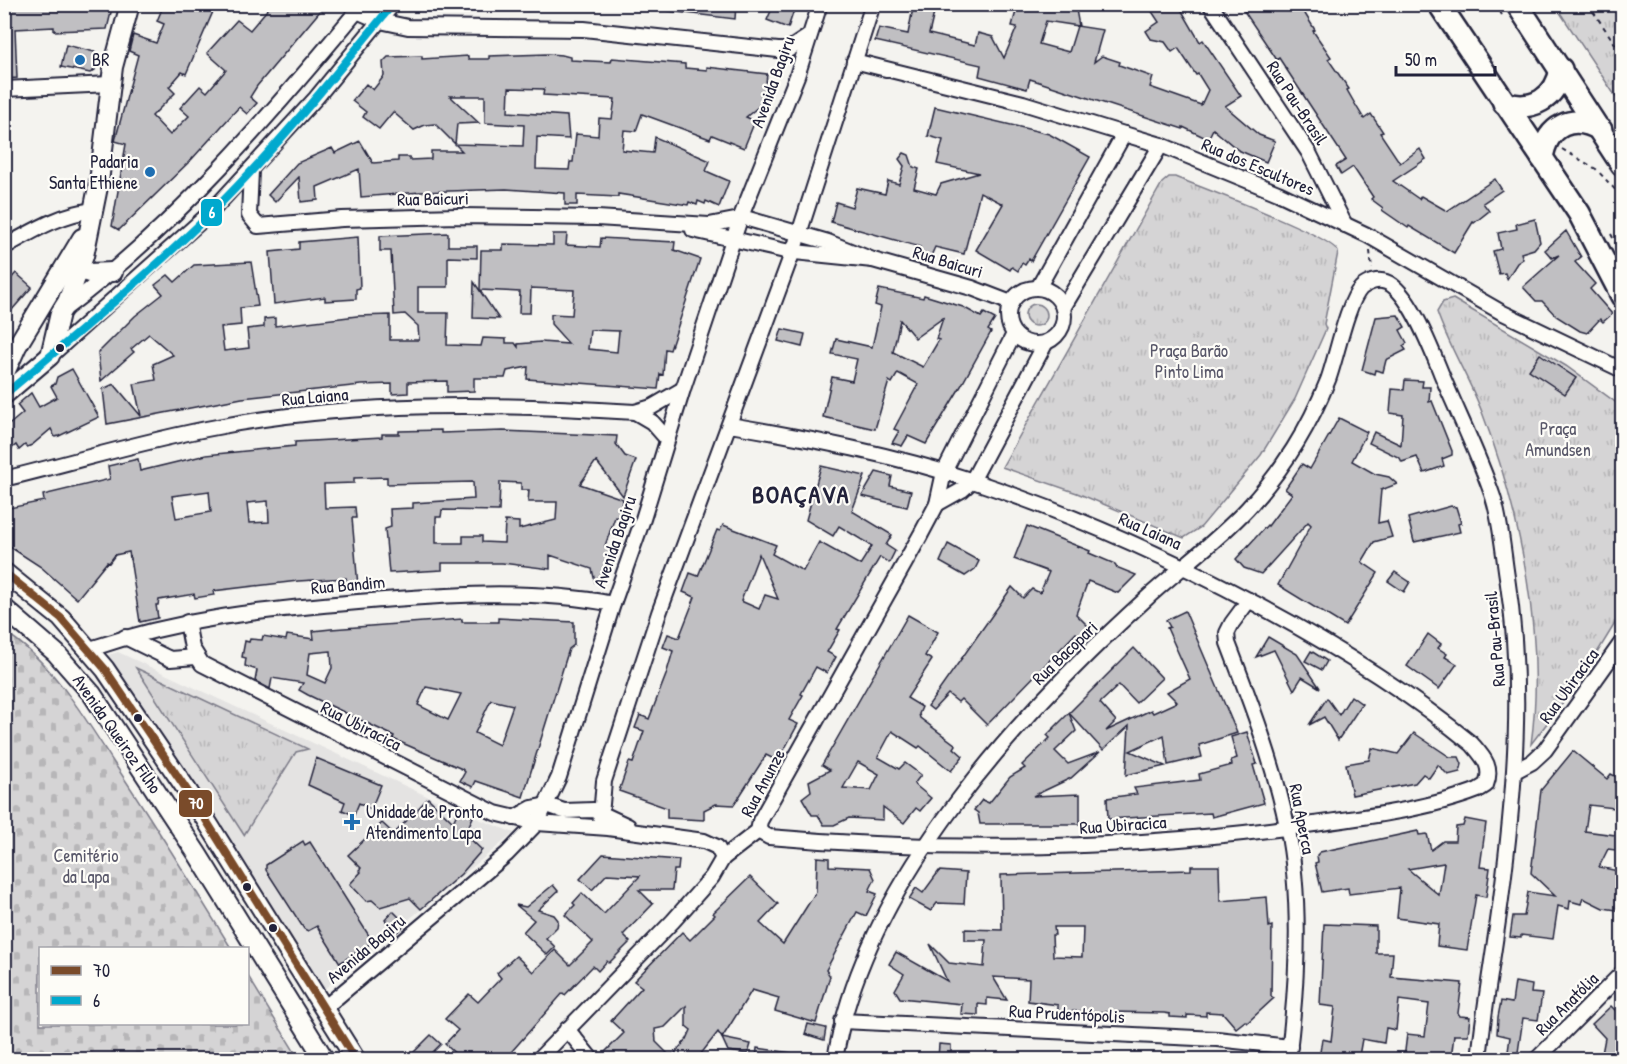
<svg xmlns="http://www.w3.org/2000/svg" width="1627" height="1064" font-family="'Patrick Hand',sans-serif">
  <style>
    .built { fill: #e4e3e2 }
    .grass { fill: url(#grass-tufts); stroke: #7c7b88; stroke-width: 1.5 }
    .cemetery { fill: url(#cemetery-stones); stroke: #7c7b88; stroke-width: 1.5 }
    .building { fill: #c0bfc2; stroke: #22223b; stroke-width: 1.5; fill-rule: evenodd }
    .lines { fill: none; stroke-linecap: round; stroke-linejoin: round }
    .minor-casing { stroke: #22223b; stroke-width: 18 }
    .major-casing { stroke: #22223b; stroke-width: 22 }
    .highway-casing { stroke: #22223b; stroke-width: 26 }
    .path { stroke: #22223b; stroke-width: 2; stroke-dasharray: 4.5 4.5; stroke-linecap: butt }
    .minor { stroke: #fdfcf7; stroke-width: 14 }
    .major { stroke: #fdfcf7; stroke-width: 18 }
    .highway { stroke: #fdfcf7; stroke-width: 21 }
    .bus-1-casing { stroke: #fdfcf7; stroke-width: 12 }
    .bus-2-casing { stroke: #fdfcf7; stroke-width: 12 }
    .bus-1 { stroke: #7a4b2a; stroke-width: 8 }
    .bus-2 { stroke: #00a9ce; stroke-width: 8 }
    .poi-dot { fill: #1f6fb2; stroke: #fdfcf7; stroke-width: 2 }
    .bus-dot { fill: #22223b; stroke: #fdfcf7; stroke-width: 2 }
    .labels { text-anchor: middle; stroke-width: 4.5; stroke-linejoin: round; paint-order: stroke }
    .poi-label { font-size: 18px; fill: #22223b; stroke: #fdfcf7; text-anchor: start }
    .street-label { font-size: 18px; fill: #22223b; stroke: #fdfcf7 }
    .park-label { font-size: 18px; fill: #585769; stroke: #fdfcf7 }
    .district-label { font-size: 24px; font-weight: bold; letter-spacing: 1.5px; fill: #22223b; stroke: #fdfcf7 }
    .line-badge { stroke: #fdfcf7; stroke-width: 2 }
    .badge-label { font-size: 16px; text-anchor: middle; font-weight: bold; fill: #fff }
  </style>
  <defs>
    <pattern id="grass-tufts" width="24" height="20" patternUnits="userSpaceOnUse" patternTransform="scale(1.5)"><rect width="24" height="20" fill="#d5d4d5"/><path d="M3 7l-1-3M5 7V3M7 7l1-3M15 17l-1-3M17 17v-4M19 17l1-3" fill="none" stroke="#b7b6b8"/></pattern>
    <pattern id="cemetery-stones" width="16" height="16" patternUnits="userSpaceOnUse" patternTransform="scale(1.5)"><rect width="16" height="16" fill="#d5d4d5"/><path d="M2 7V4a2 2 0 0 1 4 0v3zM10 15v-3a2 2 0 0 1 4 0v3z" fill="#b7b6b8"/></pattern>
  </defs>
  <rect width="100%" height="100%" fill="#f4f3ef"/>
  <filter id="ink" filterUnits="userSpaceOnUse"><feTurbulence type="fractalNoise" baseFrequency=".0167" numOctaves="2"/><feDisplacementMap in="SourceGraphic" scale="12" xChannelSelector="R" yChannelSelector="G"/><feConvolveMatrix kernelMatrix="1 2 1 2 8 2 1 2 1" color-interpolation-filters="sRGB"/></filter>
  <g filter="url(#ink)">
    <polygon class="built" points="118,652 461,812 514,833 324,989 169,749 102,657"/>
    <g class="grass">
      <polygon points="1555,5 1622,5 1622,106"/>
      <path d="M1175 177C1198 186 1334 236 1338 252L1324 324 1326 329 1295 399 1261 455 1201 527 1184 538 1077 493 1002 467 1162 183 1169 177Z"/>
      <path d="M1453 299 1566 366 1622 407V612L1581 679 1531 744C1546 638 1520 511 1482 412 1469 378 1449 347 1437 312L1443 302Z"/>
      <circle cx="1036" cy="315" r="11"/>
      <polygon points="136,668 308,749 296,752 244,835"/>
    </g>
    <path class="cemetery" d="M4 631C53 663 83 715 114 763 155 824 193 886 231 948H40V1024H248V976L299 1059H5Z"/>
    <g class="building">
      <polygon points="4,4 113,4 107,29 54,31 54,27 15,29 17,78 4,79"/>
      <polygon points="164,4 209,4 215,7 186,74 182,72 169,87 175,93 152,116 170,135 189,116 180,108 200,86 207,92 226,70 207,53 237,20 250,30 272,4 326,4 257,86 250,97 257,103 247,114 239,107 192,159 119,230 112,226 126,144 115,141 138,55 129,51 133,35 156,43 164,24 157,21"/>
      <polygon points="669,4 736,4 735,19 669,11"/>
      <polygon points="774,4 796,4 788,28 767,20"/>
      <polygon points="1018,4 1075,4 1079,26 1046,21 1039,44 1069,52 1077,26 1103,30 1094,62 1102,56 1120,62 1119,65 1153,77 1150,87 1201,105 1208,90 1198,74 1196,75 1178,48 1172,52 1165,42 1151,39 1146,31 1159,22 1147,4 1178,4 1200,42 1203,40 1241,96 1225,106 1259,135 1275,141 1266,162 1238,150 1213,129 1208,139 1183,127 1183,129 1030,79 1027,89 979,76 981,65 875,41 879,28 908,34 913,8 934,13 929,34 975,45 978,33 993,37 1004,58 1017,27 1012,26"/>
      <polygon points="1254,4 1299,4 1315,30 1313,31 1331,57 1328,59 1349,89 1347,90 1355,104 1364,119 1371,114 1383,132 1380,133 1400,163 1420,149 1426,159 1393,181 1419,199 1421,196 1447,211 1495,179 1502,190 1483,203 1489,211 1474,223 1473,222 1454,253 1409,226 1408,228 1382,210 1383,208 1371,199 1373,197 1353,167 1341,175 1336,166 1346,160 1279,58 1277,60 1244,11"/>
      <polygon points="66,45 99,53 95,70 90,73 61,67"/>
      <path d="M548 54 562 55 570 57V60L611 62 612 58 685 64V68L707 70V67L767 74 764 102 746 117 755 121 744 148 712 135 710 139 642 114 636 131 624 130 622 150 653 153 655 137 710 161 706 171 729 181 719 207 706 201 705 204 698 201 697 205 689 202 688 205 618 194V197L577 195V205H565V193L506 189 421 192 361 197 359 169 317 187 318 200 301 202 299 177 275 202 268 195 297 163 332 148 335 153 360 141 373 163 398 161V157H410V160L431 159V151H462L435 124 425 125 414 130 393 112 379 129 363 117 366 112 352 101 366 84 373 90 384 76 383 62 388 57 422 56V59L468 56V59H489V56ZM509 88 544 89 543 95 615 99 612 119 599 118 598 136 576 134 573 162H570L569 170 536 169 537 137 569 139 567 116 508 112ZM450 96H485V123L524 125 523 146 455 144 457 124 479 123Z"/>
      <polygon points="935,107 1049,134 1090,157 1031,261 1029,259 1025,265 1022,263 1018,271 1012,267 1010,270 976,250 1003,204 980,192 964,254 935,247 930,258 918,255 920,247 831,222 836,202 852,207 857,188 885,194 888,181 899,184 904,166 899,159 904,153 909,155 913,167 919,169 914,188 936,194 941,184 979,173 937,164 943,140 928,136"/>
      <polygon points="1535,219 1540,242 1534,249 1521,253 1523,259 1517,263 1507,279 1505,273 1499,274 1493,251 1501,249 1498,233 1517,229 1516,224"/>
      <polygon points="1566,231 1581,257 1575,262 1595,284 1590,289 1612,314 1603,322 1600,319 1587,333 1580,331 1556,316 1542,301 1536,301 1523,287 1559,255 1552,258 1545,250"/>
      <path d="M448 233V246H477V258L448 257V287H418V313H448L447 345 481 346 483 338 506 339V343H515L518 347V344L541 342 569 344 551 324V314L572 315 574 290 531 288 530 313H519L520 292 480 290 481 250H503V244L553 245V234H567L566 245 600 247 601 238 675 242 674 250 700 259 670 350 665 349 663 375 660 374 658 389 527 379 528 367 507 371 505 378H474V391L447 392V381L408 382V393L392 394V384L361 385 242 398 107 424 103 389 114 384 141 416 134 384 156 380 153 364 173 355 149 334 131 349 134 352 101 381 98 353 135 316 163 294 155 285 168 275 175 282 194 265 251 262 258 306 240 308 241 325 221 327 224 351 249 348 247 329 264 327V319L275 318V326L357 316 390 315V340H419L418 326 405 314 394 315 391 251H380V236ZM590 330 619 331 617 352 588 349Z"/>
      <polygon points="358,237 360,288 356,289 356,299 325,301 325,297 274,304 270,252 299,249 299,242"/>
      <polygon points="16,273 32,287 4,319 4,277 9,281"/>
      <polygon points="474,282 499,319 473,318"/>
      <path d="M879 289 923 298 924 295 963 307 981 317 984 313 995 319 988 330 991 332 961 386 926 444 908 436 902 446 892 443 899 431 894 429 918 384 898 373 892 383 889 381 875 429 823 417 832 377 852 381 857 359 832 354 836 339 872 347 881 307 875 305ZM943 318 936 339 939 340 923 367 893 352 900 320 915 338Z"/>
      <polygon points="1398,315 1405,327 1400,330 1407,343 1403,346 1406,350 1386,360 1383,372 1375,370 1374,374 1362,370 1376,317"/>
      <polygon points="782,329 805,334 802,347 778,341"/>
      <polygon points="1540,354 1576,378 1565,394 1529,370"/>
      <polygon points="72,369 99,417 59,436 55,437 51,429 32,445 27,447 25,445 19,450 16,445 4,455 4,429 23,413 17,405 31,393 39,407 57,397 51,386 55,384 57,377"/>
      <polygon points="1405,380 1423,381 1422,387 1430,387 1429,402 1432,401 1452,451 1452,455 1442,459 1444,466 1424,473 1417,457 1402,462 1400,458 1369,443 1374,432 1401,445 1403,415 1390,413 1392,389 1404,390"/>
      <polygon points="1339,418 1367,432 1352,461 1375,474 1389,477 1397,484 1381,490 1378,523 1387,521 1392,537 1374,542 1362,562 1378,573 1345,626 1278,585 1311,525 1308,522 1261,574 1244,568 1236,559 1267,525 1268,526 1292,494 1285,489 1302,464 1310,469"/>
      <path d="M441 430V433L503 431 617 436 616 444 625 456 636 460 623 496 596 461 580 484 623 499 620 518 615 517 605 546 617 550 608 573 595 582 592 569 550 555V569L502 563H442V570L389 573 385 529 391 527 390 509 413 508V503L474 499 473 482 387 484V477L354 478V483L324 484 325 508 355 507 356 518H352L358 586 347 587 346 578 298 581 213 591 214 595 195 598 194 594 159 600 158 605H156L158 618 140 622 129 552 115 555 109 563 107 562 77 599 41 567 4 543V509L44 501 43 495 110 479 108 466 138 459 140 471 206 455 295 446V442L382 437V434H399V431ZM500 482 521 483V490H529L528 502H557L556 520 519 529V522L505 521 504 543 482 542V536H463V543H436V517H441L442 510 499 511ZM209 491 211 512 176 518 172 496ZM268 501 269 522 249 523 247 503Z"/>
      <path d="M821 466 865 476 852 511 892 535 886 545 895 551 889 563 880 557 837 629 840 630 827 652 836 657 827 673 816 667 801 694 803 695 789 720 798 724 778 761 766 755 734 805 716 804 704 810V820L667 818V808L619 791 629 762 633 763 644 731 635 728 640 715 649 719 666 675 673 651 663 647 668 634 679 638 695 597 683 592 690 573 698 576 717 530 720 531 723 525 776 545 772 554 803 571 819 542 860 565 872 546 839 526 833 536 806 520ZM759 554 778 599 765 595 759 609 741 601Z"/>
      <polygon points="876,472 892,476 890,486 911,491 907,507 862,496"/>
      <polygon points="1451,506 1456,507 1461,523 1458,524 1460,532 1414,542 1408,518"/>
      <polygon points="1027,526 1090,551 1089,553 1115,564 1116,567 1136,575 1118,593 1088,581 1076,614 1093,631 1084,640 1076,633 987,725 961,699 958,702 948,694 933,710 928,706 1012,587 1023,598 1032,589 1040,593 1049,572 1014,559"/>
      <polygon points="948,544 979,561 975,569 965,576 940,562"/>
      <polygon points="1395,572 1410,582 1404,592 1388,581"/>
      <polygon points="1185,611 1237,733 1199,745 1202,757 1168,765 1164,735 1130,751 1165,766 1126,775 1129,726 1103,750 1069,713 1134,648 1162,678 1136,703 1119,685 1100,703 1116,721 1106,731 1151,710 1153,713 1177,702 1167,692 1190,679 1167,628 1170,627 1166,620"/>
      <path d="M908 615 938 632 925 656 932 660 907 698 922 707 919 714 920 718 956 745 954 748 963 756 951 771 920 746 918 748 892 731 878 757 899 769 905 763 921 775 914 784 931 798 920 811 916 808 904 823 883 807V820L849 818 834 825H824L818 815H812L802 798 811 791 809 781 830 770 822 765ZM858 762 879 774 871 790 843 788Z"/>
      <path d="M498 618 574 622V645L569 649 523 797 476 781 473 787 460 781 465 772 462 769 393 739 394 736 308 695 299 690 303 683 272 678 270 689 255 681 257 670 245 666 246 658 242 657 245 641 249 642 250 639 262 640 263 636 286 640 287 635 314 639 313 631 331 629 462 619V622H498ZM331 651 332 668 325 683 307 675 310 653ZM426 687 461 694 448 720 418 705ZM491 700 513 705 499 745 475 733Z"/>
      <polygon points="1428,634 1441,644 1438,648 1447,654 1445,657 1457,664 1439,689 1407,666"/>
      <polygon points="1268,637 1297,654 1320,688 1302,677 1294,690 1274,650 1256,657"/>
      <polygon points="1311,651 1327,661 1322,670 1305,661"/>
      <polygon points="1351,696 1362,704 1338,740 1324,717 1309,725 1327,698 1339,715"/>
      <polygon points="1069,713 1076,731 1055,751 1068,764 1100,752 1071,778 1033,796 1080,794 1080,824 980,824 978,813 974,810 982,800 989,803 1010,777 1025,768 1022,765 1050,738 1047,735"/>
      <polygon points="1247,732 1257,764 1253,765 1264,803 1212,817 1211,813 1108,819 1107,798 1137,794 1134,788 1200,780 1199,774 1232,765 1231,760 1237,758 1231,737"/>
      <polygon points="1414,733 1450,757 1459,757 1462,764 1460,772 1448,775 1438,765 1429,778 1423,774 1415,783 1352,795 1346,764 1369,760 1372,748 1398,754"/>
      <polygon points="1573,751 1607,779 1611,774 1623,780 1623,809 1589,805 1585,831 1623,836 1623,851 1608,849 1599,867 1623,872 1623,911 1603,908 1583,898 1581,904 1570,901 1569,909 1558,906 1553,939 1521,935 1521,938 1510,937 1513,916 1524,916 1528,892 1555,896 1531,873 1541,790"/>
      <polygon points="316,758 381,785 371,809 359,803 354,815 342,810 345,802 308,785"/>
      <polygon points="428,798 453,822 459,809 473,817 465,834 482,850 461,874 421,909 410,898 380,907 372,900 366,901 350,884 361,872 359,870 361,868 348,855 382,823 394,834"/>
      <path d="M1465 819 1486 823 1480 867 1490 868 1486 897 1476 895 1467 950 1437 946 1439 924 1397 918 1400 888 1349 894 1348 888 1322 892 1315 863 1318 862 1317 855 1320 852 1418 831 1419 835 1427 834 1431 850 1443 841H1455L1456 827 1463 826ZM1444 863 1439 895 1408 869Z"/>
      <polygon points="303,841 305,845 310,842 373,942 340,963 317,926 308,931 304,929 266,870 266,865"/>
      <polygon points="603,854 679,860 678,870 674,870 672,890 639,890 653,904 623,935 630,942 609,963 607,961 598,971 593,966 565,995 563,993 505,1059 461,1059 445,1044 458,1030 445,1019 469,994 478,1002 501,978 497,973 516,956 533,972 555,950 570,965 593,942 565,915 575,905 573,903 582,893 604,914 640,876 607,874 592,890 580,879"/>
      <path d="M817 857 829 858V866L870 868 875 879 869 891 877 894 866 916 857 912 826 970 830 976 816 1023 775 1011 779 998 752 990 722 1038 718 1032 697 1059H624L619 1055 615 1059H608L603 1054 624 1033 611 1021 642 987 634 981 682 932 690 940 715 915 713 913 750 877 778 904 760 923 783 944 816 892ZM686 1006V1026L691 1030 687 1039 671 1057 656 1042 655 1029 665 1027Z"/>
      <path d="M1191 866H1219L1220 901 1267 897 1269 927 1272 926 1271 996 1274 998 1247 1023 1245 1021 1236 1028 1223 1013 1206 1012V1016L1187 1015V1018L1170 1017V1014L1164 1013 1058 1011V1005L1028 1001 1029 979 993 977 1007 1000 987 998V1005L978 1004V1015L961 1014 962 1004 900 998 895 990 904 974 889 964 896 952 947 981 930 944 949 963 984 967 986 940H965V929L1002 930 1001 875 1191 870ZM1054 927H1083L1082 957 1053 956 1052 935H1055Z"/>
      <polygon points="939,871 966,873 964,904 937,903 931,911 909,899 916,888 923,893"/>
      <polygon points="553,885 558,891 538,910 554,915 558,920 557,927 546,938 555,947 547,955 523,932 534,920 516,905 526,907"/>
      <polygon points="393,911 406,924 397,932 385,920"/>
      <polygon points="1324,924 1376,926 1376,953 1393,953 1391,977 1462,983 1458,1013 1460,1016 1470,1017 1468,1035 1454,1035 1451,1059 1404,1059 1407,1034 1425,1036 1429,1004 1399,1000 1396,1030 1386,1028 1384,1043 1362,1039 1359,1056 1354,1059 1319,1059 1322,1039 1331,1041 1335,1007 1320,1005"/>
      <polygon points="1515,982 1532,985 1531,993 1542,994 1538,1020 1523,1018 1517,1059 1507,1059 1510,1037 1497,1034 1498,1017 1501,1001 1512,1003"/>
      <polygon points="1611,1006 1623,1018 1623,1048 1620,1059 1601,1059 1605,1038 1592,1024"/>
      <polygon points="808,1024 826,1028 824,1040 805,1034"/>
      <polygon points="431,1035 441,1044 426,1059 407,1059"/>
      <polygon points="722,1038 751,1044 748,1054 728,1051"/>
      <polygon points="939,1044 951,1045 951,1059 938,1059"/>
      <polygon points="757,1048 791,1053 791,1059 756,1059"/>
    </g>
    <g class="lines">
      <defs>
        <g id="minor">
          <polyline points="1210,4 1309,153 1345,225"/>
          <polyline points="357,11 380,21 408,27 584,29 778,50 788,50 809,36"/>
          <polyline points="854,61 1023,103 1124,134 1161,145 1278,193 1367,235 1501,312 1622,370"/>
          <polyline points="4,89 110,84"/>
          <polyline points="251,171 249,215 258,226 342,219 458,216 597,218 709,225 745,218 828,242 873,260"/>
          <polyline points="693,230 785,251 873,260 972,288 1011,303"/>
          <path d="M4 247C33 231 60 214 94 210"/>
          <circle cx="1036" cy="316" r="28"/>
          <polyline points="1038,288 1124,134"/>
          <polyline points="1063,308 1161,145"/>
          <path d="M62 311C177 225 270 116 361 6"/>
          <polyline points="50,356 210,213 316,98 393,4"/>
          <polyline points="635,412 652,422 667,439"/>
          <path d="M730 425C812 439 895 455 973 481 1072 514 1164 555 1256 604 1331 644 1406 690 1472 744 1484 758 1493 767 1486 785L1478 790C1429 809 1366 817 1314 824 1133 850 951 853 769 837L758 831"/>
          <path d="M4 479C75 462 145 440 217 427 352 401 497 403 635 412L652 407 683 389"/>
          <polyline points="937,504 962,490 972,481 1045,344"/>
          <path d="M1249 600 1232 623 1227 633 1228 643C1251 703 1274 763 1287 826 1302 897 1297 988 1288 1060"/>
          <polyline points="187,622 192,648 202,664 495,813 537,823 608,828 704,841 717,847 723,858"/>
          <polyline points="125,637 170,659 196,657"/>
          <path d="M90 649C182 618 262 610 358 602 442 595 530 588 613 604"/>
          <polyline points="1515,771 1532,762 1545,750 1622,642"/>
          <polyline points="514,818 532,808 547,805 564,811 594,810 628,826"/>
          <polyline points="600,827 604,781 659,613 796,243 873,4"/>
          <polyline points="323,1009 507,854 537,823 559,777 613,604 643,519 683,389 740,219 797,76 820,4"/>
          <polyline points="842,1021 1217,1039 1290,1047"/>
          <polyline points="567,1029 592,1060"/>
          <polyline points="538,1060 673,921 712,877 723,858 758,831 760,821 920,536 937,504 944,472 1014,334"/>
          <path d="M835 1060C862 885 1020 713 1147 598 1180 568 1216 542 1247 509 1283 470 1308 430 1328 380 1336 359 1347 302 1361 288 1368 282 1378 279 1386 282 1409 290 1432 351 1441 373 1458 414 1479 455 1493 497 1501 522 1503 551 1507 577 1524 685 1515 791 1501 899 1494 953 1484 1006 1479 1060"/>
          <polyline points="1536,1060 1622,973"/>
        </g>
        <g id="major">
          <polyline points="79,268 89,273 113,272"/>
          <polyline points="4,375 17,346 82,238"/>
          <polyline points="4,395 50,356 60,313 67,302 84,256 99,182 113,67 130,4"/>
          <polyline points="4,572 61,618 105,669 189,793 356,1060"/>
          <polyline points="4,608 56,653 92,694 198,855 325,1060"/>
        </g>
        <g id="highway">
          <polyline points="1439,4 1579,213 1622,296"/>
          <polyline points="1517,4 1622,165"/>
          <path d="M1504 103C1532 112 1556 99 1561 69"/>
          <path d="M1542 158C1547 125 1573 113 1601 130"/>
        </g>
      </defs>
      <use href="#minor" class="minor-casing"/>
      <use href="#major" class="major-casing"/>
      <use href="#highway" class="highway-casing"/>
      <g class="path">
        <polyline points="1495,4 1502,15"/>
        <polyline points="1588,4 1622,54"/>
        <polyline points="1562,149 1596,169 1622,197"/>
        <polyline points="1611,234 1622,255"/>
        <polyline points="1370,251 1372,269"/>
      </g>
      <use href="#minor" class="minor"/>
      <use href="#major" class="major"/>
      <use href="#highway" class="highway"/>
      <defs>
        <polyline id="bus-1" points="4,572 61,618 105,669 189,793 356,1060"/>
        <path id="bus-2" d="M4 395C74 336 145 278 210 214 276 149 334 76 393 4"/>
      </defs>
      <use href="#bus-1" class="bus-1-casing"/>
      <use href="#bus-2" class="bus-2-casing"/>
      <use href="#bus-1" class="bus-1"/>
      <use href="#bus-2" class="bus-2"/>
    </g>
  </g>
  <g class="poi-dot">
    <circle cx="80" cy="60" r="6"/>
    <circle cx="150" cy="172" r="6"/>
    <path d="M349 813h6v6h6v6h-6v6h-6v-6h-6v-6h6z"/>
  </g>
  <g class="bus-dot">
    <circle cx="60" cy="348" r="5"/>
    <circle cx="138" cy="718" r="5"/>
    <circle cx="247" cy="887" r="5"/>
    <circle cx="273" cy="928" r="5"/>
  </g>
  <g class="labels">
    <g class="poi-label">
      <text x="92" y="66">BR</text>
      <text x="138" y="168" text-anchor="end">Padaria<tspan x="138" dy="21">Santa Ethiene</tspan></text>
      <text x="366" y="818">Unidade de Pronto<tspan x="366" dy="21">Atendimento Lapa</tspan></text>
    </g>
    <g class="street-label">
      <text transform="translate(773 82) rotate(-70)" y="6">Avenida Bagiru</text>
      <text transform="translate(1297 103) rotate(57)" y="6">Rua Pau-Brasil</text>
      <text transform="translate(1258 167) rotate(23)" y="6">Rua dos Escultores</text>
      <text transform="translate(433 199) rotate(-1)" y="6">Rua Baicuri</text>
      <text transform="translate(948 262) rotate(17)" y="6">Rua Baicuri</text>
      <text transform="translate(315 397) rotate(-5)" y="6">Rua Laiana</text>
      <text transform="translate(1150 531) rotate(24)" y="6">Rua Laiana</text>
      <text transform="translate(615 542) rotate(-71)" y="6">Avenida Bagiru</text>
      <text transform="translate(348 585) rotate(-5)" y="6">Rua Bandim</text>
      <text transform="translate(1495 639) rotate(-95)" y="6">Rua Pau-Brasil</text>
      <text transform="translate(1065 653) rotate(-44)" y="6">Rua Bacopari</text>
      <text transform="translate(1569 686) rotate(-54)" y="6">Rua Ubiracica</text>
      <text transform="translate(361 726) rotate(27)" y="6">Rua Ubiracica</text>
      <text transform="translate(117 734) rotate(55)" y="6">Avenida Queiroz Filho</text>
      <text transform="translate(763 783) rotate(-62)" y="6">Rua Anunze</text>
      <text transform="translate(1302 819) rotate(79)" y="6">Rua Aperca</text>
      <text transform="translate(1123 825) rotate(-4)" y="6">Rua Ubiracica</text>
      <text transform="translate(366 949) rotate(-40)" y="6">Avenida Bagiru</text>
      <text transform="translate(1567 1004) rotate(-45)" y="6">Rua Anatólia</text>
      <text transform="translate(1067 1014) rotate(3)" y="6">Rua Prudentópolis</text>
    </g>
    <g class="park-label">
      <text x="1189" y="357">Praça Barão<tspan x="1189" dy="21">Pinto Lima</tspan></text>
      <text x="1558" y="435">Praça<tspan x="1558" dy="21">Amundsen</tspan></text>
      <text x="86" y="862">Cemitério<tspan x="86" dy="21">da Lapa</tspan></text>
    </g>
    <g class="district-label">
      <text x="801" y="503">BOAÇAVA</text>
    </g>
  </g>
  <g class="line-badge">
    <rect x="200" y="198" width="23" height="29" rx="6" fill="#00a9ce"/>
    <rect x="178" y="789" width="35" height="29" rx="6" fill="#7a4b2a"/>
  </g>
  <g class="badge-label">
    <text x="212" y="218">6</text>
    <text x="196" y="809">70</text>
  </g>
  <rect width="1627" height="1064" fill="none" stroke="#fdfcf7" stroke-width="24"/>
  <rect x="12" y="12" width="1603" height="1040" fill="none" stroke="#22223b" stroke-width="2" filter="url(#ink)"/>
  <rect x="39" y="947" width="210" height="78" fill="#fdfcf7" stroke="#a5a5ac" stroke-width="1.5"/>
  <rect x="51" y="966" width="30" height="9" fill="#7a4b2a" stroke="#a5a5ac" stroke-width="1.5"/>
  <text x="93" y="977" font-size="18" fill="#22223b">70</text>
  <rect x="51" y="996" width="30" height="9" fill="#00a9ce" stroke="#a5a5ac" stroke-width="1.5"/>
  <text x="93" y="1007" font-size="18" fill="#22223b">6</text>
  <path d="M1396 66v9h99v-9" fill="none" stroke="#22223b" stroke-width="3"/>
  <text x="1405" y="66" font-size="18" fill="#22223b" stroke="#fdfcf7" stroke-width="4.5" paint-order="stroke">50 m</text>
</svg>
